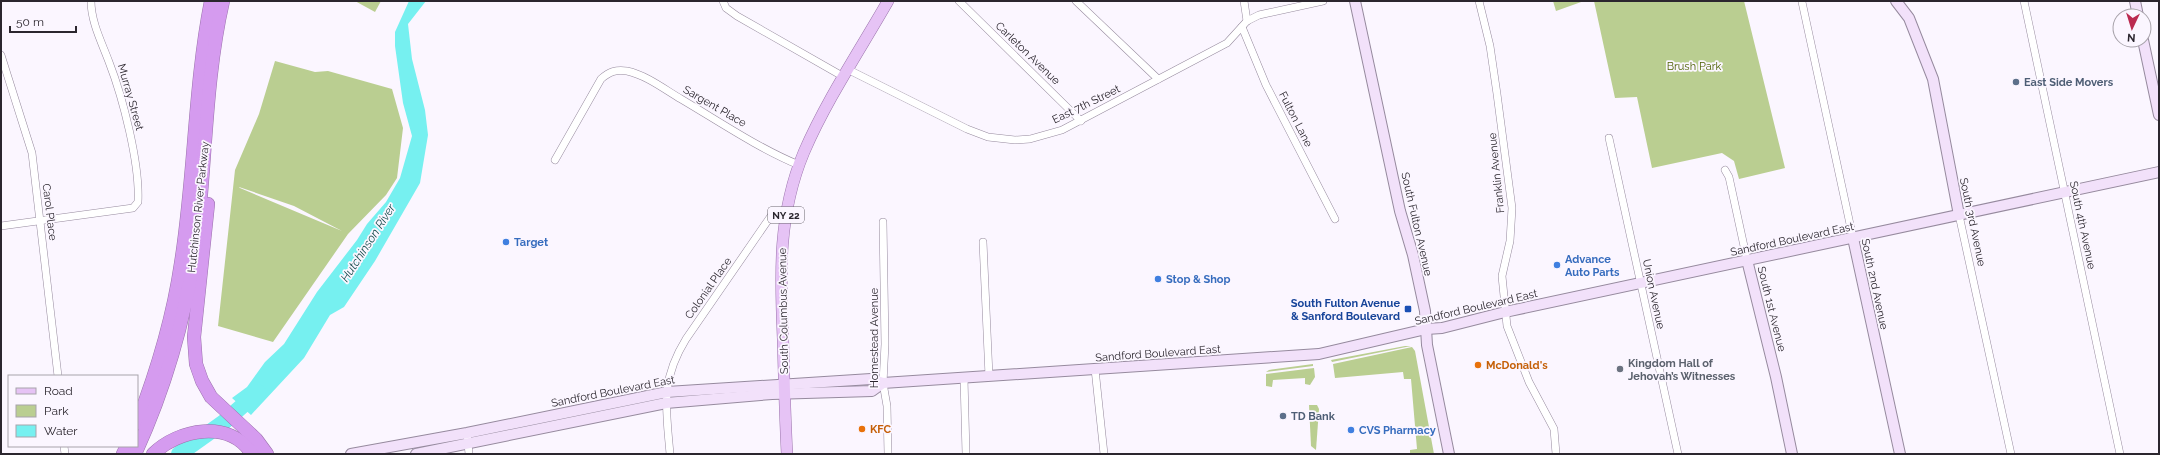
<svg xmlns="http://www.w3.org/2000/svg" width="2160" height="455" font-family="Raleway,sans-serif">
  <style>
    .green { fill: #bace91; fill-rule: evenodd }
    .water { fill: #76f0f0 }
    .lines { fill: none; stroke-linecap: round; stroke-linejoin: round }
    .river { stroke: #76f0f0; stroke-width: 16 }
    .street-casing { stroke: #968a9e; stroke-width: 8 }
    .secondary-casing { stroke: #968a9e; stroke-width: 12 }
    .primary-casing { stroke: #9a72ab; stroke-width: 12 }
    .highway-casing { stroke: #9a72ab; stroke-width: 14 }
    .street { stroke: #fff; stroke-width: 7 }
    .secondary { stroke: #f2e1fa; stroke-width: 10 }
    .primary { stroke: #e6c3f5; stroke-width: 11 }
    .highway { stroke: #d59bef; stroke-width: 13 }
    .service-dot { fill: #5c6f8a; stroke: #fbf6ff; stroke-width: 1.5 }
    .shop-dot { fill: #3f7fe0; stroke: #fbf6ff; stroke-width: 1.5 }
    .transit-dot { fill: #1a4fb4; stroke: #fbf6ff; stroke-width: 1.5 }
    .food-dot { fill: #e8710a; stroke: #fbf6ff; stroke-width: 1.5 }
    .worship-dot { fill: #6b7280; stroke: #fbf6ff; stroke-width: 1.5 }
    .labels { text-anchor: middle; stroke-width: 3.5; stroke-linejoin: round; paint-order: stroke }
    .shield { fill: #fbf6ff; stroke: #69646d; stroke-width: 1 }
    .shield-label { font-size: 10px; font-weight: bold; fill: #2b262e }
    .street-label { font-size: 11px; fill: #2b262e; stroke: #fbf6ff }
    .park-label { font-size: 11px; fill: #4c6000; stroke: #fbf6ff }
    .service-label { font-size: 11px; font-weight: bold; fill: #4e5e75; stroke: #fbf6ff; text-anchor: start }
    .shop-label { font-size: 11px; font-weight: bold; fill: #366cbe; stroke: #fbf6ff; text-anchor: start }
    .transit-label { font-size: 11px; font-weight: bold; fill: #164399; stroke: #fbf6ff; text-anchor: end }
    .worship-label { font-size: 11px; font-weight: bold; fill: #5b616d; stroke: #fbf6ff; text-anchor: start }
    .food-label { font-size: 11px; font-weight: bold; fill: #c56008; stroke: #fbf6ff; text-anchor: start }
    .water-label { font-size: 12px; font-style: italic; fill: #194f4f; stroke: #fbf6ff }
  </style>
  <rect width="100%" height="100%" fill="#fbf6ff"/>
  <g class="green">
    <polygon points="355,1 381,1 375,12"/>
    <polygon points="1553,1 1584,1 1556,11"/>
    <polygon points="1594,1 1744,1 1785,168 1739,179 1734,161 1722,153 1652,168 1637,97 1615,98"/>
    <path d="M275 61 315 72 328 71 392 89 403 128 397 178 386 195 348 234 273 342 218 326 235 170 259 114ZM239 187 294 206 342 231 240 188Z"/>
    <polygon points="1405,346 1411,346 1332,362 1331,360"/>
    <polygon points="1412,347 1415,351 1434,454 1410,454 1410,450 1417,449 1411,379 1404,379 1403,372 1335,378 1333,364"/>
    <polygon points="1313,364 1313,366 1266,372 1269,370"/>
    <polygon points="1314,368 1315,377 1310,385 1305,384 1305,378 1273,380 1272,387 1266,386 1266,374"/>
    <polygon points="1309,405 1317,405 1319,409 1316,450 1311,446"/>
  </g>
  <polygon class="water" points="409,1 426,1 408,24 412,59 425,110 428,135 420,183 375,261 344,307 330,315 304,358 251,415 232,398 247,387 265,362 284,344 317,292 357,240 367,224 386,202 400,178 412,136 403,103 395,46 395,32"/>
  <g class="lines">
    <polyline class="river" points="179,454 224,422 258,392"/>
    <defs>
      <g id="street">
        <polyline points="723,1 726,8 737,16 844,77"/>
        <polyline points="959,1 1081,121"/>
        <polyline points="1076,1 1158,79"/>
        <polyline points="1244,1 1247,21"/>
        <polyline points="1479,1 1490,46 1497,94 1512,208 1510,241 1502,276 1507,326 1529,382 1554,429 1556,454"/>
        <polyline points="2024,1 2120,454"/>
        <polyline points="1802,2 1853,238"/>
        <polyline points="1242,27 1266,85 1335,219"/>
        <polyline points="1,55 32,153 58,376"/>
        <polyline points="849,70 967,129 988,137 1015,140 1030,139 1062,130 1227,43 1247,21 1259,15 1323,1"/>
        <polyline points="1609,138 1678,454"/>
        <path d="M555 160 601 79C609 72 616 69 627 71 646 75 664 89 681 99 720 122 758 148 799 165"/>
        <polyline points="1725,170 1729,177 1747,260"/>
        <polyline points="1959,215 2011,454"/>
        <polyline points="883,222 885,344 883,383 887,406 888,454"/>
        <path d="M1 226 133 208 138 202C140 164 123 98 109 62 102 43 91 22 91 1"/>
        <polyline points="983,242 989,376"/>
        <polyline points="1095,369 1104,454"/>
        <polyline points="964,378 966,454"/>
        <polyline points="467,433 469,454"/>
        <polyline points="64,446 65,454"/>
        <path d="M670 454C666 407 660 381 686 339L773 213 787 210"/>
      </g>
      <g id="secondary">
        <polyline points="1355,1 1400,211 1413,255 1425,311 1427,345 1449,454"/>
        <polyline points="1896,1 1909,18 1933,79 1959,215"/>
        <polyline points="2135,1 2138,16"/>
        <polyline points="2143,40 2159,115"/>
        <polyline points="1853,238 1900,454"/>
        <polyline points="1747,260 1776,377 1792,454"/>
        <polyline points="351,454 467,433 667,392 871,379 883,383 1319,354 1426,329 1442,328 1505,312 2159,172"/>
        <polyline points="416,454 666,403 772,394 872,391 883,383"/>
      </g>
      <path id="primary" d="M787 454C785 416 784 377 783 339 780 273 778 214 804 152 827 99 860 50 888 1"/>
      <g id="highway">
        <polyline points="208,204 194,337 196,364 202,381 211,397 256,439 267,454"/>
        <path d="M137 423C157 371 173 318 181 263 195 176 194 87 211 1"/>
        <polyline points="123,454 127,446"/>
        <path d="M135 454C168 382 189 305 198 227 206 152 206 75 223 1"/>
        <path d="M153 454C178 429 230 419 252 454"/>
      </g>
    </defs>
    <use href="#street" class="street-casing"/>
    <use href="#secondary" class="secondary-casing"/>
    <use href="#primary" class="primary-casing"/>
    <use href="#highway" class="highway-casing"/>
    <use href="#street" class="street"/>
    <use href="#secondary" class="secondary"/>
    <use href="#primary" class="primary"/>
    <use href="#highway" class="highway"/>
  </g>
  <g class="service-dot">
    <circle cx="2016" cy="82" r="4"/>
    <circle cx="1283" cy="416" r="4"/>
  </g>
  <g class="shop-dot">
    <circle cx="506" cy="242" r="4"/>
    <circle cx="1557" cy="265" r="4"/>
    <circle cx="1158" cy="279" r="4"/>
    <circle cx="1351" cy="430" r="4"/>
  </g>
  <rect class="transit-dot" x="1404" y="305" width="8" height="8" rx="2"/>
  <g class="food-dot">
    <circle cx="1478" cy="365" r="4"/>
    <circle cx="862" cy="429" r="4"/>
  </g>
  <circle class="worship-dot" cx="1620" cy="369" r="4"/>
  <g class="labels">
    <rect class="shield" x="768" y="207" width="36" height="16" rx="3"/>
    <g class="shield-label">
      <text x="786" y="219">NY 22</text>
    </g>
    <g class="street-label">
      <text transform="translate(1028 53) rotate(44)" y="4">Carleton Avenue</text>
      <text transform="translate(131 97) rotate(74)" y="4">Murray Street</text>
      <text transform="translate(1086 104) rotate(-26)" y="4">East 7th Street</text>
      <text transform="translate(715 106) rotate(30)" y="4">Sargent Place</text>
      <text transform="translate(1296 119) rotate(63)" y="4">Fulton Lane</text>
      <text transform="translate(1496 173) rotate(-96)" y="4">Franklin Avenue</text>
      <text transform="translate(198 207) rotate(-84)" y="4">Hutchinson River Parkway</text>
      <text transform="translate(50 212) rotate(83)" y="4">Carol Place</text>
      <text transform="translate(1973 222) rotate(78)" y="4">South 3rd Avenue</text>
      <text transform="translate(1417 224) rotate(77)" y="4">South Fulton Avenue</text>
      <text transform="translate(2083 225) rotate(78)" y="4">South 4th Avenue</text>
      <text transform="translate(1792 239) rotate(-12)" y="4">Sandford Boulevard East</text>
      <text transform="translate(1875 284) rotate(78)" y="4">South 2nd Avenue</text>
      <text transform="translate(708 288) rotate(-55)" y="4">Colonial Place</text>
      <text transform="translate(1654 294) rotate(78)" y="4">Union Avenue</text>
      <text transform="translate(1476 307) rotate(-13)" y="4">Sandford Boulevard East</text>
      <text transform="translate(1772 309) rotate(76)" y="4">South 1st Avenue</text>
      <text transform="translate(783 311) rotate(-91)" y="4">South Columbus Avenue</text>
      <text transform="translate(874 338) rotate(-90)" y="4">Homestead Avenue</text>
      <text transform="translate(1158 353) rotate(-4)" y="4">Sandford Boulevard East</text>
      <text transform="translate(613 391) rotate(-11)" y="4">Sandford Boulevard East</text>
    </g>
    <g class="park-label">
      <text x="1694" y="70">Brush Park</text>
    </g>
    <g class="service-label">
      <text x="2024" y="86">East Side Movers</text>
      <text x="1291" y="420">TD Bank</text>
    </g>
    <g class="shop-label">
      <text x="514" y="246">Target</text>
      <text x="1565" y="263">Advance<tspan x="1565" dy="13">Auto Parts</tspan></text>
      <text x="1166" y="283">Stop &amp; Shop</text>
      <text x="1359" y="434">CVS Pharmacy</text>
    </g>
    <g class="transit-label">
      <text x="1400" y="307">South Fulton Avenue<tspan x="1400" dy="13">&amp; Sanford Boulevard</tspan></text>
    </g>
    <g class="worship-label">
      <text x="1628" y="367">Kingdom Hall of<tspan x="1628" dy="13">Jehovah’s Witnesses</tspan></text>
    </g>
    <g class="food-label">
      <text x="1486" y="369">McDonald's</text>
      <text x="870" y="433">KFC</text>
    </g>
    <g class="water-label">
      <text transform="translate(368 243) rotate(-57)" y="4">Hutchinson River</text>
    </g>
  </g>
  <rect width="2160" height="455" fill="none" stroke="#2b262e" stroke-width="4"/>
  <rect x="8" y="375" width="130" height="72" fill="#fbf6ff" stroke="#a8a3ab"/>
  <rect x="16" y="388" width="20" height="6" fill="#e6c3f5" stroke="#a8a3ab"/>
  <text x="44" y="395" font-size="12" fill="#2b262e">Road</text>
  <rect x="16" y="405" width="20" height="12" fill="#bace91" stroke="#a8a3ab"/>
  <text x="44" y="415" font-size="12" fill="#2b262e">Park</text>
  <rect x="16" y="425" width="20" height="12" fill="#76f0f0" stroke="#a8a3ab"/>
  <text x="44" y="435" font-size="12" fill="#2b262e">Water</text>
  <g transform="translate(2132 28) rotate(184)"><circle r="19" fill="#fbf6ff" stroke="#a8a3ab"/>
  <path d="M0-3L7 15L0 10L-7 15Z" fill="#bb2b50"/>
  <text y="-6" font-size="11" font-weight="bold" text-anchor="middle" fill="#2b262e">N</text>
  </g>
  <path d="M10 26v6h66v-6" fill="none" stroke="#2b262e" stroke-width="2"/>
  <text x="16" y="26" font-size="12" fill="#2b262e" stroke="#fbf6ff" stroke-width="3" paint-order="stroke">50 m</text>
</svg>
